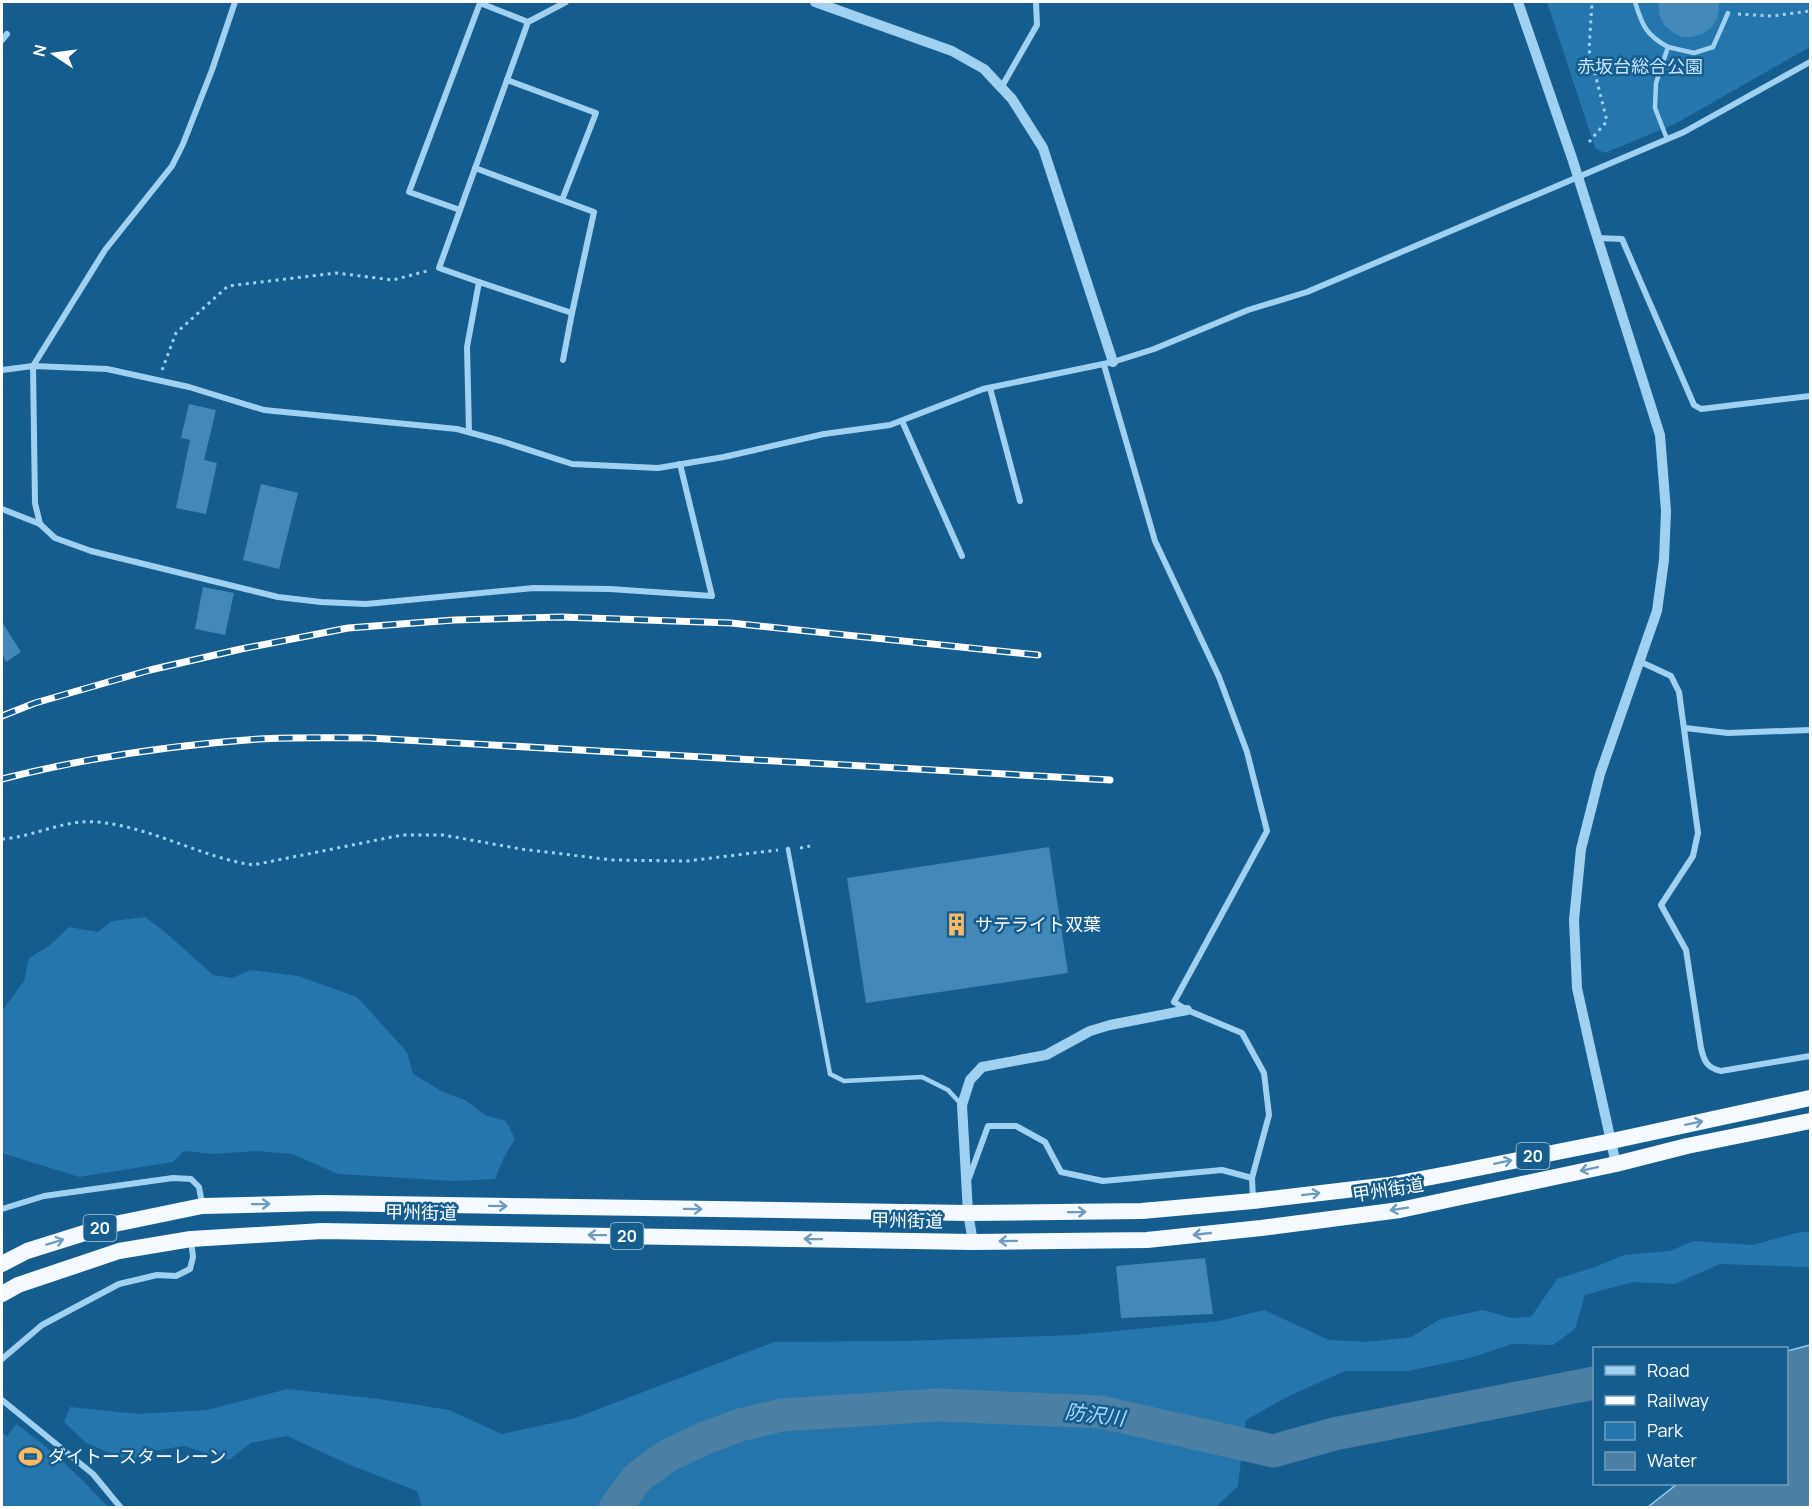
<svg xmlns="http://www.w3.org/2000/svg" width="1812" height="1509" font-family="Manrope,'Noto Sans JP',sans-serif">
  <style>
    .green { fill: #2476ac }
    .water { fill: #4b7fa3; stroke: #92cef3; stroke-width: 1.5 }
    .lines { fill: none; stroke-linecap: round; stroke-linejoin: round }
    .river { stroke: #4b7fa3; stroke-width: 33 }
    .building { fill: #4289b9 }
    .path { stroke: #a0d1f1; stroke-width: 3; stroke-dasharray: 3 4.5; stroke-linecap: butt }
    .service { stroke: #a0d1f1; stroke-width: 4.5 }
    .minor { stroke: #a0d1f1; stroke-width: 6 }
    .tertiary { stroke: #a0d1f1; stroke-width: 10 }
    .trunk { stroke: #f4faff; stroke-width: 16 }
    .rail-casing { stroke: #fff; stroke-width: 7 }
    .rail { stroke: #155c8f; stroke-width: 4.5; stroke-dasharray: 14; stroke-linecap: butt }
    .oneway { stroke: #6e9bbc }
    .labels { text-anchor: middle; stroke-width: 5; stroke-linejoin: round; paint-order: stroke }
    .shield { fill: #155c8f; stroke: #b9cedd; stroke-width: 1.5 }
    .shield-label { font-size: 16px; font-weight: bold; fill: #fff }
    .park-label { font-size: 18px; fill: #c7e7fc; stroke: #155c8f }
    .poi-label { font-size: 18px; fill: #fff; stroke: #155c8f; text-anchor: start }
    .street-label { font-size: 18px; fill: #fff; stroke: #155c8f }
    .water-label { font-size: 20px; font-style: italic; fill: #acdaf8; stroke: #155c8f }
  </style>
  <rect width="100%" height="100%" fill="#155c8f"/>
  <g class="green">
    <polygon points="1547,2 1810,2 1810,47 1675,124 1605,153 1595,148"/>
    <polygon points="145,917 164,931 213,975 232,978 250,970 298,976 357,997 407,1052 413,1074 443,1092 465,1100 487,1116 506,1121 515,1139 504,1157 495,1179 455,1181 338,1174 292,1154 257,1151 213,1154 184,1151 173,1162 79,1177 2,1153 2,1011 24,981 29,958 50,945 69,927 98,932 112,921"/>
    <polygon points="1810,1231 1810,1267 1720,1264 1675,1284 1633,1282 1585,1295 1575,1329 1553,1345 1512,1344 1470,1358 1408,1371 1345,1371 1289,1396 1246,1420 1238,1486 1216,1507 422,1507 417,1491 350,1465 287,1436 251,1443 229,1460 184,1446 153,1451 130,1461 86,1443 64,1422 70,1407 138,1414 207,1410 287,1389 379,1399 449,1410 502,1434 575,1418 774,1342 906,1341 1074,1335 1219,1321 1264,1310 1329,1340 1367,1342 1411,1337 1440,1319 1483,1310 1512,1318 1531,1317 1557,1279 1595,1267 1624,1255 1670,1251 1693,1241 1753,1245 1796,1233"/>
    <path d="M16 1424C51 1448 79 1476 108 1507H2V1433L7 1436Z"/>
  </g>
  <polygon class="water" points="1810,1345 1810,1507 1648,1507 1677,1484 1786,1484 1787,1351"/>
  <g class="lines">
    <polyline class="river" points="615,1508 637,1478 667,1456 705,1438 740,1425 782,1415 938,1405 1101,1412 1273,1451 1334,1434 1594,1383"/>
  </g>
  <g class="building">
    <polygon points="1658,2 1719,2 1719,9 1717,19 1711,28 1702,34 1692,37 1682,37 1672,32 1664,25 1660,16"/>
    <polygon points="189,404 216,410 204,460 217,463 206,514 176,508 190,440 181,438"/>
    <polygon points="261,484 298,493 279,569 243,560"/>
    <polygon points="203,587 234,593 225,635 195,629"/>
    <polygon points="2,622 21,652 6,662 2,653"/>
    <polygon points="1049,847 1068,973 866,1003 847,878"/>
    <polygon points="1205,1258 1213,1314 1121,1318 1116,1266"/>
  </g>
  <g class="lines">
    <g class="path">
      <polyline points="1738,14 1772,16 1810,11"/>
      <polyline points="1589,142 1607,121 1589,50 1592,2"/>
      <polyline points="162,370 176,333 228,286 336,273 393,280 427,271"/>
      <path d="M2 839C34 837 64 819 97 822 152 827 200 857 253 865L402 835H443L521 849 613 860 687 861 778 850"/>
      <polyline points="800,848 810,846"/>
    </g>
    <g class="service">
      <path d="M1635 2C1642 25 1646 35 1668 47"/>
      <polyline points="1667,139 1655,108 1656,83 1668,47 1694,53 1713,47 1728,13"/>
      <polyline points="788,849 830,1074 844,1081 922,1077 948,1090 960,1103"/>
    </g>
    <g class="minor">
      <polyline points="2,40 7,34"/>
      <polyline points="507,80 596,113 562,200"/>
      <polyline points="1001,88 1037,25 1036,2"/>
      <polyline points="475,168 594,212 572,313"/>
      <polyline points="460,210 409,192 480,3 528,22"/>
      <polyline points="1597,238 1622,239 1694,405 1701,409 1810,396"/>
      <polyline points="479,282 439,268 528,22 566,2"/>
      <polyline points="1104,365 1155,541 1219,677 1247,752 1267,831 1174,1002 1187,1010 1242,1033 1264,1073 1269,1115 1252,1178 1253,1200"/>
      <polyline points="2,370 33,366 107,369 189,387 264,410 457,429 501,441 572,464 658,468 724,457 824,434 890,425 983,389 1113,362 1154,349 1248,310 1307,292 1684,132 1810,62"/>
      <polyline points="990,388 1020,501"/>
      <polyline points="902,421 962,556"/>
      <polyline points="469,432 467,347 479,282 572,313 563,360"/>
      <polyline points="2,509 40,524 55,538 91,551 278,597 321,602 366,604 534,588 610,589 712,596 680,464"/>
      <polyline points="40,524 35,503 33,366 105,250 172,166 183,144 212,70 235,2"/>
      <path d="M1641 662 1671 676 1679 692 1698 833 1693 856 1661 905 1686 950 1701 1048C1704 1061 1707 1068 1721 1071L1810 1056"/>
      <polyline points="1685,728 1728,733 1810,730"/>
      <polyline points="969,1178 988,1126 1016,1126 1045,1142 1061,1172 1103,1181 1222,1170 1252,1178"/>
      <polyline points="2,1209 44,1196 173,1178 191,1179 199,1187 202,1204"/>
      <polyline points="2,1359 42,1325 119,1284 157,1275 176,1276 190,1269 193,1257 191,1240"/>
      <polyline points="2,1400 93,1474 121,1508"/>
    </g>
    <g class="tertiary">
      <polyline points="815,2 952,51 984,69 1012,99 1043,148 1113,362"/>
      <polyline points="1518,2 1572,158 1660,435 1666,511 1664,560 1657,611 1600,774 1581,849 1574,920 1577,988 1616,1164"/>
      <polyline points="973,1242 968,1213 962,1105 970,1080 982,1067 1046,1055 1090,1031 1110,1025 1187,1010"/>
    </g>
    <g class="trunk">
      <polyline points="2,1264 27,1251 110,1225 202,1206 322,1203 968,1213 1142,1211 1253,1201 1389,1185 1458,1172 1612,1141 1810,1098"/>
      <polyline points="2,1294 18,1285 119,1251 191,1239 322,1231 973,1242 1147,1240 1261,1228 1400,1210 1616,1164 1687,1146 1810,1121"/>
    </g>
    <defs>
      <g id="rail">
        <polyline points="2,716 35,703 150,670 241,649 348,628 454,620 561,617 731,623 1038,655"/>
        <path d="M2 779C85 758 173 745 259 739 295 737 332 738 369 738L1110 780"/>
      </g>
    </defs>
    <use href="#rail" class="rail-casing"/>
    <use href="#rail" class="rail"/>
  </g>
  <defs><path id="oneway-shaft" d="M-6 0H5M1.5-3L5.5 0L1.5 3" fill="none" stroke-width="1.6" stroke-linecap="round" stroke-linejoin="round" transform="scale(1.5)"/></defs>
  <g class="oneway">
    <use href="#oneway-shaft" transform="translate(1694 1123) rotate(-12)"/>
    <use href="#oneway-shaft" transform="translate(1503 1162) rotate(-12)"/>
    <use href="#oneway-shaft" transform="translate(1589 1169) rotate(168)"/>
    <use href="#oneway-shaft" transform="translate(1311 1194) rotate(-7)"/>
    <use href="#oneway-shaft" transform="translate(261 1204) rotate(-1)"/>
    <use href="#oneway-shaft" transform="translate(498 1206) rotate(1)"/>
    <use href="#oneway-shaft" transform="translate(693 1209) rotate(1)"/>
    <use href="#oneway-shaft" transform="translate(1399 1209) rotate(171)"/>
    <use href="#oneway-shaft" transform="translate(1077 1212) rotate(-1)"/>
    <use href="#oneway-shaft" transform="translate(1202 1234) rotate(174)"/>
    <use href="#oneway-shaft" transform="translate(597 1235) rotate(-179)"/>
    <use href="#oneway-shaft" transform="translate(813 1239) rotate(-179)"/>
    <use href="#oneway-shaft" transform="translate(1008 1241) rotate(179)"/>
    <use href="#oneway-shaft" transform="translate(55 1242) rotate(-17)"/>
  </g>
  <defs>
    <symbol id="building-bare" viewBox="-9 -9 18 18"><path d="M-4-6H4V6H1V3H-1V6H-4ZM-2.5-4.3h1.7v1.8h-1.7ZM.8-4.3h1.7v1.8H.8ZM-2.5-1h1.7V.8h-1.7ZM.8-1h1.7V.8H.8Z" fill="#ffb960" stroke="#155c8f" stroke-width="2.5" paint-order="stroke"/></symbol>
    <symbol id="stadium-bare" viewBox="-9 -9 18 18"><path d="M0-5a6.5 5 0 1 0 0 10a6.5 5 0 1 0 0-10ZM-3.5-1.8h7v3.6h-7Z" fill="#ffb960" stroke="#155c8f" stroke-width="2.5" paint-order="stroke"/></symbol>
  </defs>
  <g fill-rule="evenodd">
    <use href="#building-bare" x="940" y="908" width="33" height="33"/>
    <use href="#stadium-bare" x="14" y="1440" width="33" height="33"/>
  </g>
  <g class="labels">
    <g class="shield">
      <rect x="1516.5" y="1143" width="33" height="26" rx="4.5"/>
      <rect x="83.5" y="1215" width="33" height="26" rx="4.5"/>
      <rect x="610.5" y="1223" width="33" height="26" rx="4.5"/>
    </g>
    <g class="shield-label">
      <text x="1533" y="1162">20</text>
      <text x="100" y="1234">20</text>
      <text x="627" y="1242">20</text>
    </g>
    <g class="park-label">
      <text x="1640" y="73">赤坂台総合公園</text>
    </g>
    <g class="poi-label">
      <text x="975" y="931">サテライト双葉</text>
      <text x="48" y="1463">ダイトースターレーン</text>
    </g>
    <g class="street-label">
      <text transform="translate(1388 1190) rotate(-9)" y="6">甲州街道</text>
      <text transform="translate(421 1213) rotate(1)" y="6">甲州街道</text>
      <text transform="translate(907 1221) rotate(1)" y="6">甲州街道</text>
    </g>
    <g class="water-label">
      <text transform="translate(1095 1415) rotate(7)" y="7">防沢川</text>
    </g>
  </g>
  <rect width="1812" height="1509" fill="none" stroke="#ffffff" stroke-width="6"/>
  <rect x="1593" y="1347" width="195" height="138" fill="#155c8f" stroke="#739dbc" stroke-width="1.5"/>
  <rect x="1605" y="1366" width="30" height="9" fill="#a0d1f1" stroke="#739dbc" stroke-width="1.5"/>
  <text x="1647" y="1377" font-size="18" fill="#ffffff">Road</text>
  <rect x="1605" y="1396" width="30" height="9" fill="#ffffff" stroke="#739dbc" stroke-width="1.5"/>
  <text x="1647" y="1407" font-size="18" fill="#ffffff">Railway</text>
  <rect x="1605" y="1422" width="30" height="18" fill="#2476ac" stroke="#739dbc" stroke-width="1.5"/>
  <text x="1647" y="1437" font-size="18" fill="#ffffff">Park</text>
  <rect x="1605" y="1452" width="30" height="18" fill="#4b7fa3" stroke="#739dbc" stroke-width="1.5"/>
  <text x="1647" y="1467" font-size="18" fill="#ffffff">Water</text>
  <g transform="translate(54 54) rotate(283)" stroke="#155c8f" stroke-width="4.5" paint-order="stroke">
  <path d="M0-4.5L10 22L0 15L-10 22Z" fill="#ffffff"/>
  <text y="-9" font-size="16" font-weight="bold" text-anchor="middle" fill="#ffffff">N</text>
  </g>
</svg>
